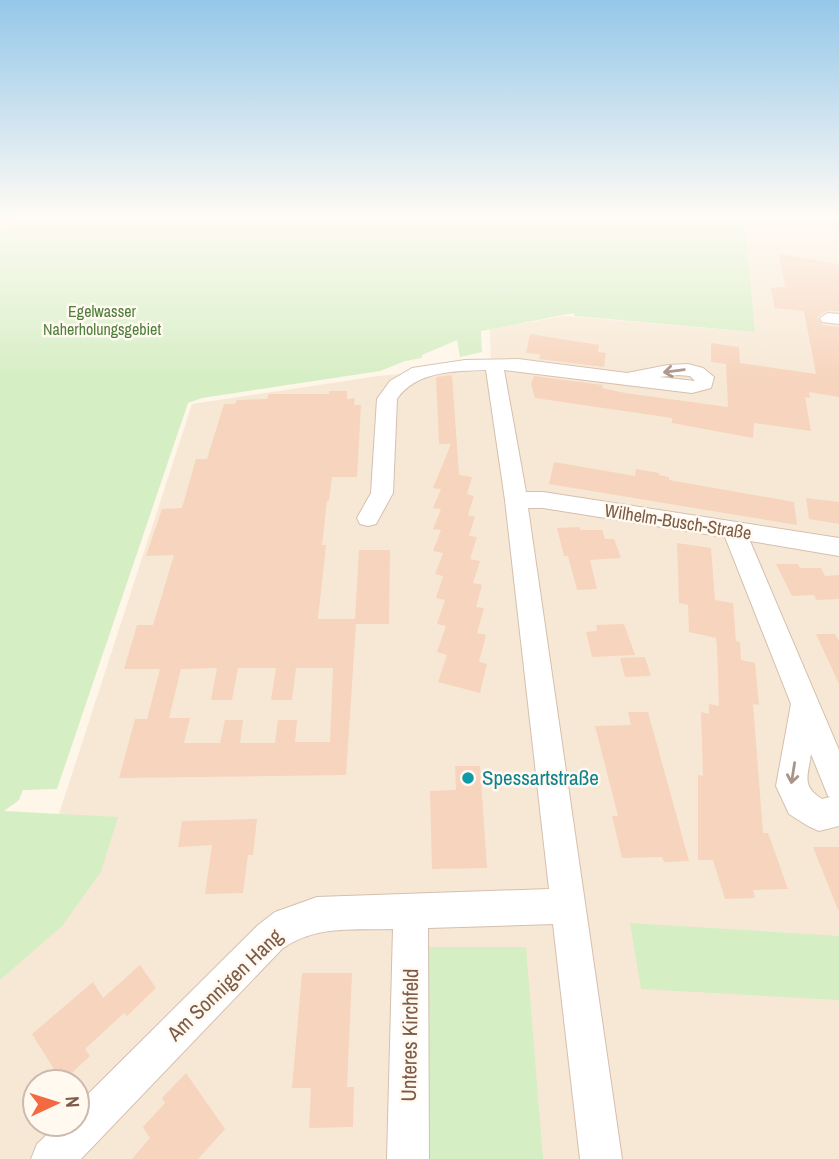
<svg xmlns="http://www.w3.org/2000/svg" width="839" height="1159" font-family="'Archivo Narrow',sans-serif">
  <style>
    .residential { fill: #f7e8d5; fill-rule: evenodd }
    .green { fill: #d5eec4 }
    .building { fill: #f7d4bd; fill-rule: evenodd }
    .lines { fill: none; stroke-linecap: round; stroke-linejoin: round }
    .minor-casing { stroke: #d5bfaf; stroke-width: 2 }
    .minor { fill: #fff; fill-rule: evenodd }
    .oneway { stroke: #aa9488 }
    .culture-dot { fill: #0f9aa8; stroke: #fff9f0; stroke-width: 2.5 }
    .labels { text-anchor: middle; stroke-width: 5; stroke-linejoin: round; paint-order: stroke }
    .far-park-label { font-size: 16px; fill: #4f7d3c; stroke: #fff9f0 }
    .street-label { font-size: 18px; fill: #7c5b48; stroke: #fff9f0 }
    .near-culture-label { font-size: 21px; fill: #0d838f; stroke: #fff9f0; text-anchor: start }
    .near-street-label { font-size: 21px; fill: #7c5b48; stroke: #fff9f0 }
  </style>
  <rect width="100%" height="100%" fill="#fef6e8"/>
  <path class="residential" d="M744 218H839V1159H0V870L59 814 192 404 378 376 491 366 490 329 565 316 754 332ZM35 1082H77V1124H35Z"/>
  <g class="green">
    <polygon points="23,218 744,218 755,332 574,316 574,313 481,331 482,352 460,357 457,340 422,355 422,358 405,361 380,371 202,398 188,403 57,789 23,790 19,800 4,811 118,817 101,872 62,926 0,980 0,231"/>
    <polygon points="630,923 839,936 839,1000 641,989"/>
    <polygon points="411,947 526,947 543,1159 411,1159"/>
  </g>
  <g class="building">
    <polygon points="779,254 839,264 839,311 827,311 817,317 822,325 839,327 839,397 809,392 810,398 805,397 811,431 754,423 753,438 672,423 672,418 535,398 531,384 534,376 603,385 602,388 625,393 728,407 726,364 711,362 711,343 739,347 740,363 816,374 804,311 775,308 771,288 785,286"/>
    <polygon points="530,334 599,345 598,352 606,353 604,367 539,359 540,354 526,353"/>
    <polygon points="452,375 459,475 472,477 467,494 474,496 468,515 475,517 469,536 477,537 470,559 480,561 473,583 482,585 476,607 484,608 477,633 486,635 479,662 487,664 480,693 438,682 447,655 437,652 446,626 437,624 445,600 436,598 443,576 435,574 443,553 433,551 441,530 433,529 441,509 433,508 441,489 433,488 451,444 439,444 436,377"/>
    <path d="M329 391H347V399L355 398 354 405H361L357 477H332L329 501H327L322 545H326L318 619H355L359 550H390L389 624H356L346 775 119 778 135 719H147L160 669H124L137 625H153L174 555 146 556 162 509 182 508 196 459H207L224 404H235L237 400 267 399 269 394H329ZM217 668 211 700H232L238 668H276L271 700H292L296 668H333L330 742H295L297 720H278L275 743H240L243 720H225L220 743H184L190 718H169L181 669Z"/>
    <polygon points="554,462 635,476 636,469 659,473 659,475 669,477 669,480 794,502 797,525 549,484"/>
    <polygon points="806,498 839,502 839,524 809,519"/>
    <polygon points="579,527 580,530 602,530 605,539 614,539 621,558 590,560 597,589 577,590 568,556 564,556 557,528"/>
    <polygon points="677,543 711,548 715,600 733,603 736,641 740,642 741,660 755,663 759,705 753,704 763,833 768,833 788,889 753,890 755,898 725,899 713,860 698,860 698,775 703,776 701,712 709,714 709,704 719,706 717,647 716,638 689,632 688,605 679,603"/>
    <polygon points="776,564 798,564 800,568 821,568 825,576 839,575 839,599 816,600 814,595 792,596"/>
    <polygon points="624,624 635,655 592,657 586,632 597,631 596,625"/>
    <polygon points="816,634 835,634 839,641 839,684"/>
    <polygon points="645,657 651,676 625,677 620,658"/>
    <polygon points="628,712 648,712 689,861 664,862 662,857 622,858 612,816 618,816 595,726 631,725"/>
    <polygon points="455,766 480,766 487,868 432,869 430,791 456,790"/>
    <polygon points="257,819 253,855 248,855 243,893 205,894 212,845 178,847 182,821"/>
    <polygon points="813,847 839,847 839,910 838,910"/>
    <polygon points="140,965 156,988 127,1016 124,1013 85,1049 90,1056 62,1082 32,1034 93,982 103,998"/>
    <polygon points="302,973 352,973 347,1087 354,1087 353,1127 309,1128 311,1088 292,1088"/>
    <polygon points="186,1073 225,1129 198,1159 132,1159 150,1138 143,1127 165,1103 162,1098"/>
  </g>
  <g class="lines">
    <defs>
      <g id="minor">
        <polygon points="828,313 839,314 839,324 822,322 820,318"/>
        <path d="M518 359 627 373 668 365 688 364 703 368 714 377 711 388 692 393 504 370 526 492H543L839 538V556L750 541 839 750V826L819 831 808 826 789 814 776 786 791 704 725 537 543 508H528L622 1159H580L553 924 428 928 429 1159H387L393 929C354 930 314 925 282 949L81 1159H31L37 1144 58 1124H77V1105L258 925 275 912 317 897 549 889 505 500 486 370C454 371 416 371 397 399L393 493 376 524 368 526 360 524 357 518 371 493 377 399 390 381 412 368 465 360ZM678 375 690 376 695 381 659 377ZM811 754 828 796 830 797 822 799C801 786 808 776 811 754Z"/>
      </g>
    </defs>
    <use href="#minor" class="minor-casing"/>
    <use href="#minor" class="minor"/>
  </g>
  <defs><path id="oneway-shaft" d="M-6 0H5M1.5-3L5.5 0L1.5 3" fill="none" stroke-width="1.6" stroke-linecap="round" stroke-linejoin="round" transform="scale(1.75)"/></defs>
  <g class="oneway">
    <use href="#oneway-shaft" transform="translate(674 371) rotate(172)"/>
    <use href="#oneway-shaft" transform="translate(793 773) rotate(99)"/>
  </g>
  <linearGradient id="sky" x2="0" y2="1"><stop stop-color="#95c7e9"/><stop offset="0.57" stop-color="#fffbf5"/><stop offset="1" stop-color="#fffbf5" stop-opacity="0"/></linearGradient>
  <rect width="839" height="380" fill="url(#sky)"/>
  <circle class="culture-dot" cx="468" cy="778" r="7"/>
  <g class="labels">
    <g class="far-park-label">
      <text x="102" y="317">Egelwasser<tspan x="102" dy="18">Naherholungsgebiet</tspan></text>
    </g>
    <g class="street-label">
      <text transform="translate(678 522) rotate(9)" y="6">Wilhelm-Busch-Straße</text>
    </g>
    <g class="near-culture-label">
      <text x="482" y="785">Spessartstraße</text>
    </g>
    <g class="near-street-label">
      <text transform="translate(225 985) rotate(-44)" y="7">Am Sonnigen Hang</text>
      <text transform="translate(410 1035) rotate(-89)" y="7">Unteres Kirchfeld</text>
    </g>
  </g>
  <g transform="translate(56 1103) rotate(86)"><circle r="33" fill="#fff9f0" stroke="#cbbaad" stroke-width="2"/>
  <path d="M0-5L12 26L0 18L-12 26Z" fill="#f36942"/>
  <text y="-10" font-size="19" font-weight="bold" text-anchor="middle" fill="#7c5b48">N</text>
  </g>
</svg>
